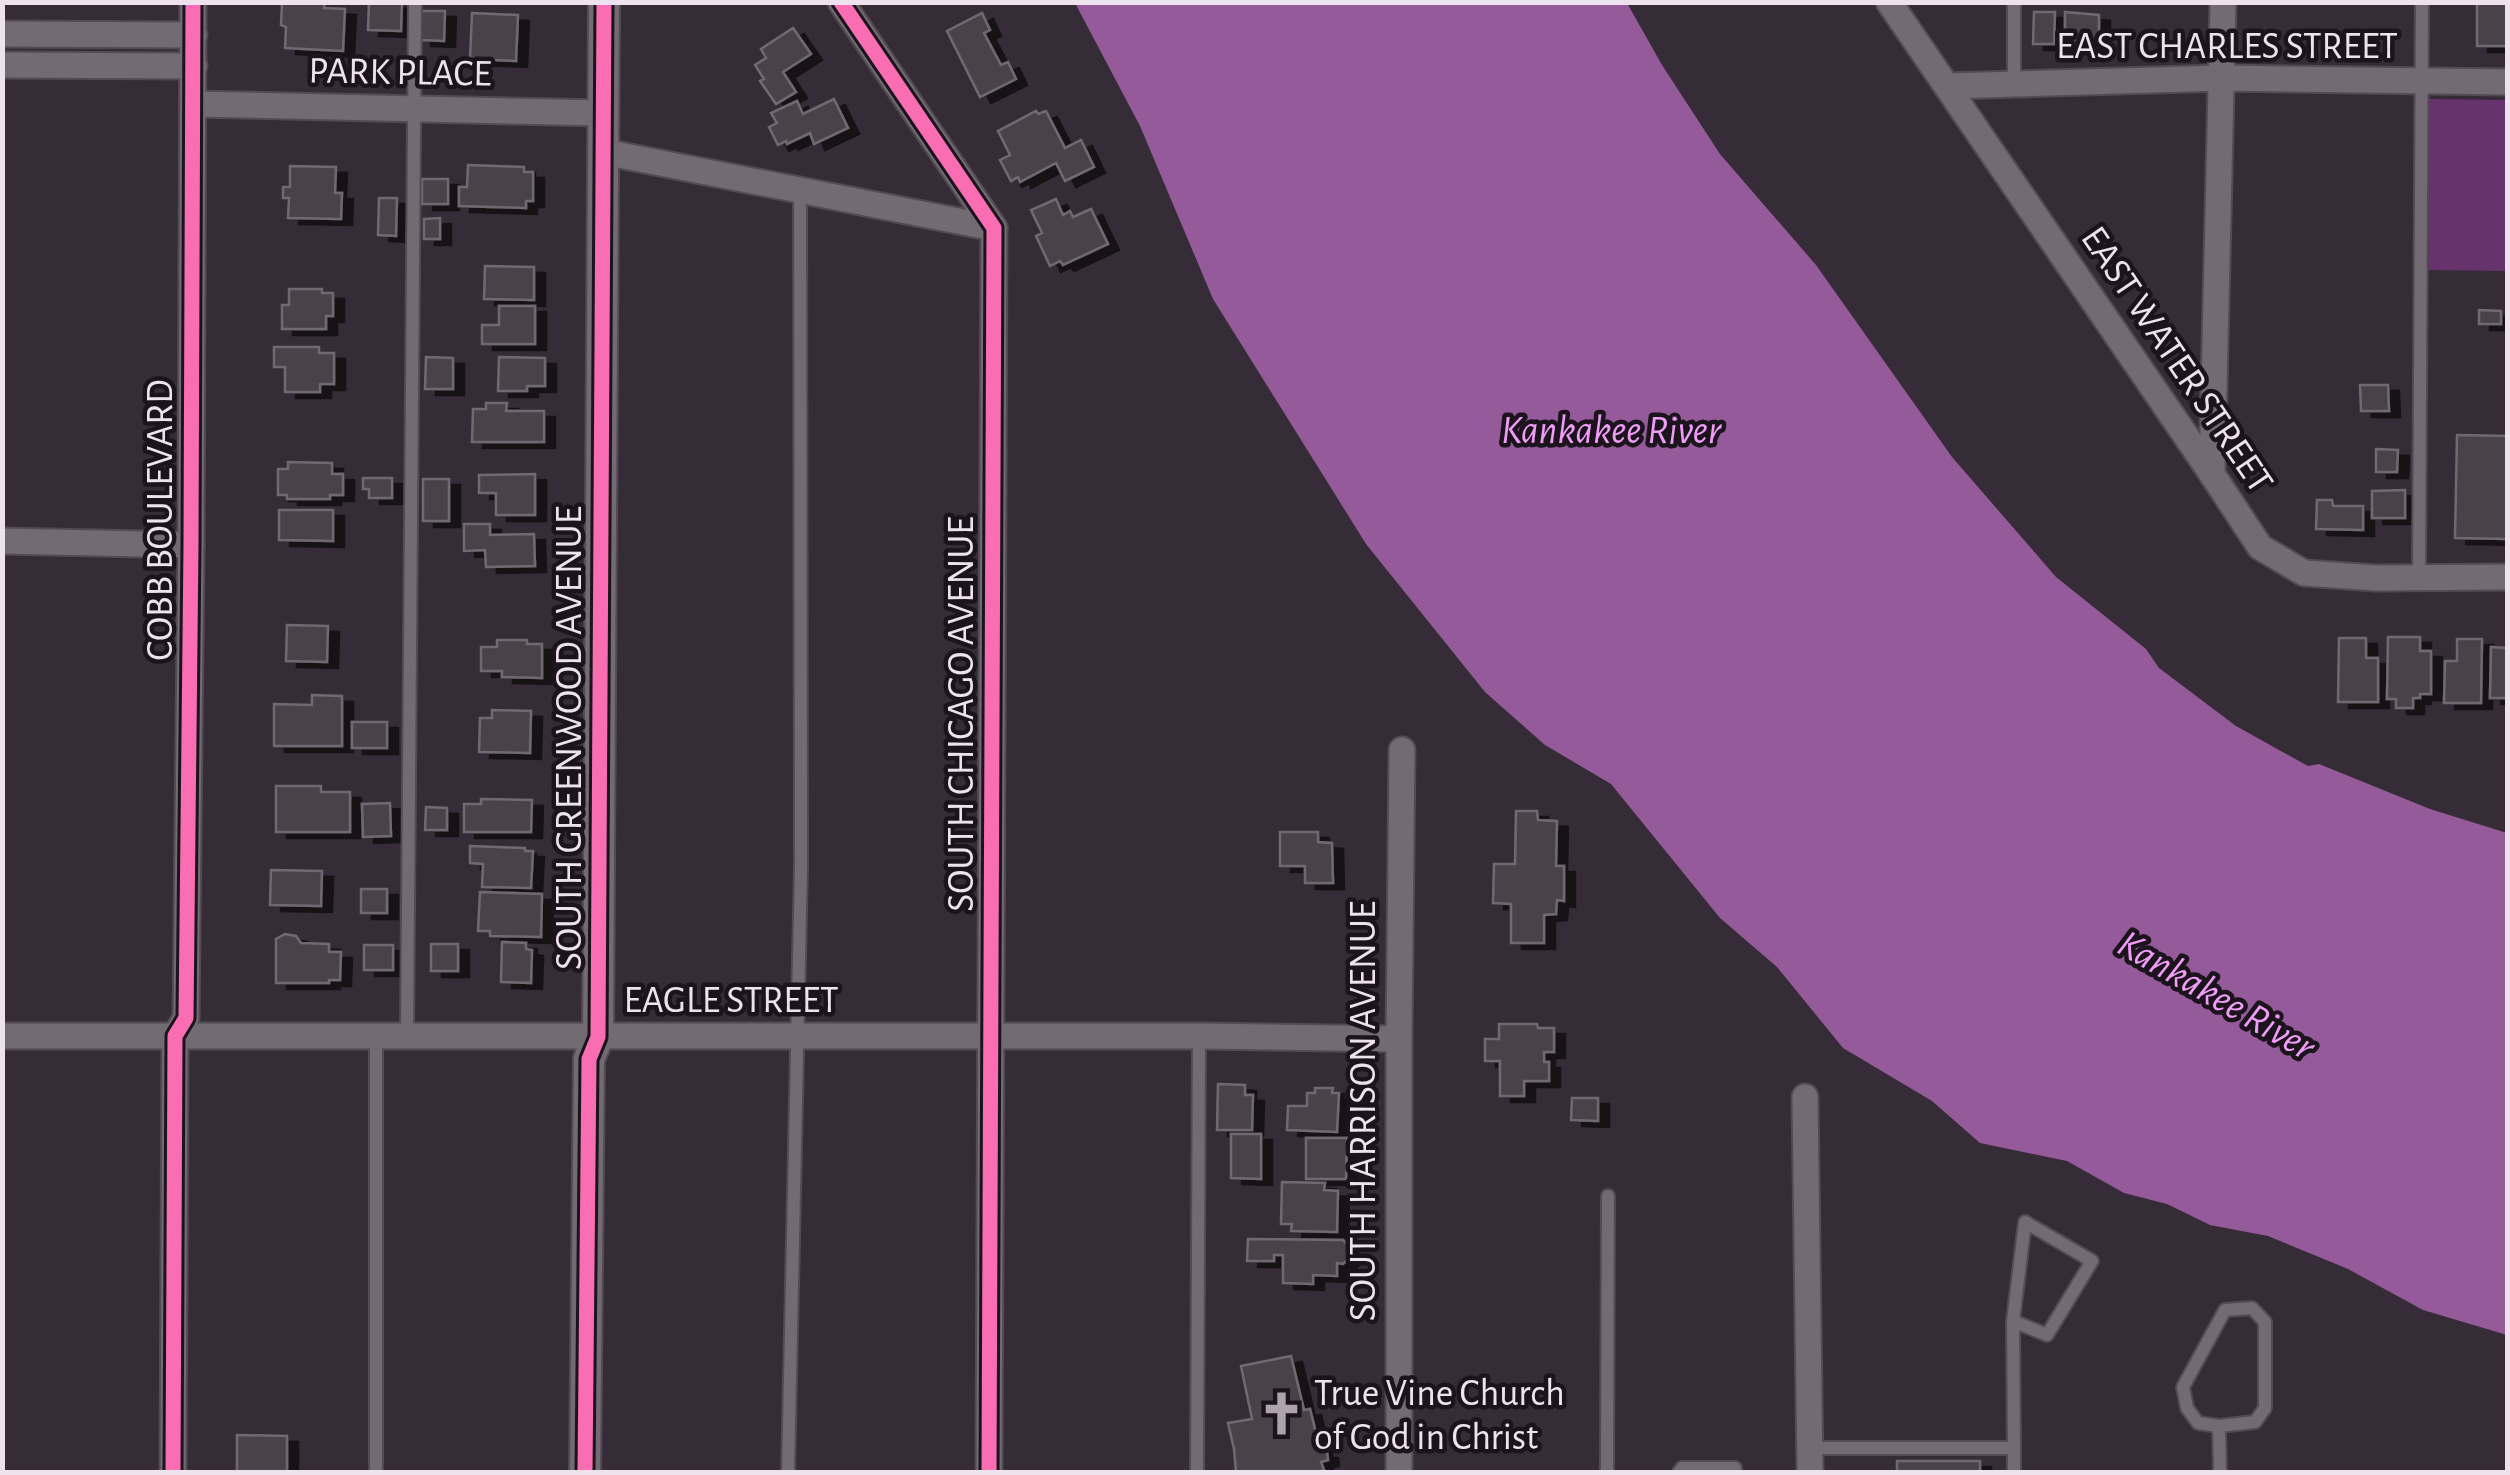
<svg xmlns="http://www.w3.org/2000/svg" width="2510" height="1475" font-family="'Alegreya Sans',sans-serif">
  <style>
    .green { fill: #66336c }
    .water { fill: #945a99 }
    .building { fill: #4a424a; stroke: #716972; stroke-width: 2.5; filter: url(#shadow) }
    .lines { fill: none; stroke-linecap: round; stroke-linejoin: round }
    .service-casing { stroke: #534b54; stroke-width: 16 }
    .minor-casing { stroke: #534b54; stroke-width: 29 }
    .tertiary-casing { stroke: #534b54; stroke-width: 34 }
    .service { stroke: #726b73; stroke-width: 12 }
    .minor { stroke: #726b73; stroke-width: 25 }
    .tertiary { stroke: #726b73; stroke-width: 30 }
    .cycleway-casing { stroke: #1c141c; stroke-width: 21 }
    .cycleway { stroke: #f96db3; stroke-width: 15 }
    .labels { text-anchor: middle; stroke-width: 9; stroke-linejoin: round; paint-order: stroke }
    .street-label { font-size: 38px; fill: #eee2ee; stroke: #1c141c }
    .poi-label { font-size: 38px; fill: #eee2ee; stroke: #1c141c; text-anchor: start }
    .water-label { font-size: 40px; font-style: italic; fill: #ef9cf7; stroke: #1c141c }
  </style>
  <defs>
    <filter id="shadow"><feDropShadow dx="11" dy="6" stdDeviation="0" flood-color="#0009"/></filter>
  </defs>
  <rect width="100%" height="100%" fill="#362c37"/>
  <polygon class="green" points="2429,99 2507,100 2507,271 2428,270"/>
  <polygon class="water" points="1075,3 1627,3 1662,65 1720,154 1816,265 1952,457 2056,577 2146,649 2159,668 2236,726 2308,766 2319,764 2430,809 2507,833 2507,1335 2423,1310 2348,1269 2268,1236 2210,1225 2167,1204 2124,1193 2067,1161 1980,1143 1932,1101 1843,1048 1777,967 1720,918 1611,784 1545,745 1485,692 1366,544 1213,299 1140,126"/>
  <g class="building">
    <polygon points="294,2 325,2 324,8 345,9 343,51 285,48 286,27 281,25 282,4"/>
    <polygon points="369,2 402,2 401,31 368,30"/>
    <rect x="2477" y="2" width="31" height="44"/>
    <polygon points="420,11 445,11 444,41 420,40"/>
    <polygon points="2034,12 2055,12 2054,44 2033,44"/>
    <polygon points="2065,12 2099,15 2099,39 2082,39 2083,43 2065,44"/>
    <polygon points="472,13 518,15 516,61 470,59"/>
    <polygon points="982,13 990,30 984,33 1001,65 1008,62 1016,79 980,97 947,31"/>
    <polygon points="793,28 811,54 783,72 796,92 776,104 760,81 764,79 755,65 766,58 761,49"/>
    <polygon points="834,99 848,128 814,144 810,133 787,144 786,141 778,145 769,127 777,123 771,113 797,101 803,114"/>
    <polygon points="1036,111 1038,114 1046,111 1065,148 1081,140 1094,167 1065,181 1056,163 1020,182 1018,177 1011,181 1000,160 1010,155 998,131"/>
    <polygon points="468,165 524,167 524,172 533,172 533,201 526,201 526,208 459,206 459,187 467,187"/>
    <polygon points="290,166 336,167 335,193 342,193 341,219 288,218 289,198 283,198 283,187 290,187"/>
    <rect x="422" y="179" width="26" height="25"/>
    <polygon points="379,198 397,198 396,236 378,235"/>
    <polygon points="1056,199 1063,215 1070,211 1073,217 1091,209 1108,244 1063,265 1060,261 1050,266 1036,236 1042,233 1031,210"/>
    <polygon points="440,218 440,239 424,239 424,219"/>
    <polygon points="485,266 534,267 534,300 484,299"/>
    <polygon points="289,289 322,289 322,293 333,293 333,316 326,316 326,329 282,329 282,305 289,305"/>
    <polygon points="499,306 535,306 535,344 482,344 482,325 499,325"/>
    <polygon points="2479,310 2501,311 2501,324 2479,324"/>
    <polygon points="274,347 319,347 319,353 334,353 334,384 320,384 320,392 285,392 285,367 274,367"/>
    <polygon points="426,357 453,358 453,389 425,389"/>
    <polygon points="499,357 545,358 545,386 527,386 527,391 498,391"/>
    <polygon points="2360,385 2388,385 2389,411 2361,411"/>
    <polygon points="486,403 507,403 506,411 544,411 544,442 472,442 473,409 486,409"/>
    <polygon points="2457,435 2508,436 2508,539 2455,538"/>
    <polygon points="2376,449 2398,450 2397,472 2376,472"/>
    <polygon points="288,462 332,463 332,474 343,474 343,495 330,495 330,499 287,499 287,495 278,495 278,469 288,469"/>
    <polygon points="535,474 535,515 496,515 496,493 479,493 479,475"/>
    <polygon points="363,478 392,478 392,498 369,498 369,489 363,489"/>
    <rect x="423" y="479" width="26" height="42"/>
    <polygon points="2405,490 2405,518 2372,518 2372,491"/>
    <polygon points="2317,500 2332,500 2333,506 2363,506 2363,530 2316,529"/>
    <polygon points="279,510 333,510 333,541 279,540"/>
    <polygon points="464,524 490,524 490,535 534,534 535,566 486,567 485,550 464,551"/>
    <polygon points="287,625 328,626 327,662 286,661"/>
    <polygon points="2388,637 2420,637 2420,651 2431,651 2431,694 2420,694 2420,698 2413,698 2413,708 2396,708 2396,699 2387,699"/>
    <polygon points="2339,638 2366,638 2366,658 2378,658 2378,702 2338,702"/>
    <polygon points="2457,639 2482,639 2481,703 2444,703 2445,661 2457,661"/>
    <polygon points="497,640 527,640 527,644 542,644 542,678 502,677 502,671 481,671 481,647 497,647"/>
    <polygon points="2491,647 2508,648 2508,698 2490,698"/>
    <polygon points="312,695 342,696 342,746 274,746 274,704 312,705"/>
    <polygon points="492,710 531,711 530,753 479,752 480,718 492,718"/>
    <rect x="352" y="722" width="35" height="26"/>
    <polygon points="276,786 321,786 321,792 350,792 350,832 276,832"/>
    <polygon points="481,799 532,800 531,832 464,832 464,804 481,804"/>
    <polygon points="390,803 391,836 363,837 362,804"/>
    <polygon points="426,807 447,808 447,830 425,830"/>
    <polygon points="1516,811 1537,811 1538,820 1557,821 1556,866 1564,866 1564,901 1557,900 1556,914 1544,915 1544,943 1511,943 1511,904 1493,903 1494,864 1515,864"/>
    <polygon points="1280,832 1318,832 1318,842 1332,843 1333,883 1305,883 1305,866 1280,866"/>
    <polygon points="470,846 525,848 525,851 533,851 531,888 482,887 483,864 470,863"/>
    <polygon points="271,870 322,871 321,906 270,905"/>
    <rect x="361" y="889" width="26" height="24"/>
    <polygon points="480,892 542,894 541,937 490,936 490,931 478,931"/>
    <polygon points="285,934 296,936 301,943 329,944 329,952 341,952 340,980 329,980 329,983 276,983 276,939"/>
    <polygon points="502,942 526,943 526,949 532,950 531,983 501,982"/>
    <rect x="431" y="944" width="27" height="27"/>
    <rect x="364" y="945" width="29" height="25"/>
    <polygon points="1499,1024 1537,1024 1538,1028 1554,1028 1554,1052 1544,1052 1544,1062 1549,1062 1549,1081 1524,1081 1524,1096 1500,1096 1500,1061 1485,1061 1485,1039 1499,1039"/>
    <polygon points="1218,1084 1245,1085 1245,1095 1253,1095 1252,1130 1217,1130"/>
    <polygon points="1315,1088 1333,1088 1332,1093 1339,1093 1337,1132 1287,1130 1288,1106 1307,1106 1307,1093 1315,1093"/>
    <polygon points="1572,1098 1598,1098 1598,1121 1571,1120"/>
    <polygon points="1231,1134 1261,1134 1261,1179 1231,1178"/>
    <polygon points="1306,1138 1347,1138 1346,1179 1306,1179"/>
    <polygon points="1282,1182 1325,1183 1324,1190 1338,1191 1337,1232 1291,1231 1292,1224 1281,1224"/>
    <polygon points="1248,1239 1343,1240 1347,1244 1348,1259 1343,1264 1337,1263 1337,1276 1313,1275 1313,1284 1283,1283 1283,1255 1274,1255 1274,1261 1247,1261"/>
    <polygon points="1291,1356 1304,1410 1310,1409 1318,1441 1321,1442 1321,1452 1327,1452 1328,1460 1321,1462 1324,1470 1318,1472 1236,1472 1234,1449 1228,1423 1252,1419 1241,1366"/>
    <polygon points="237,1435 287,1436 287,1472 237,1472"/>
    <rect x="1897" y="1461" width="83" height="11"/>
  </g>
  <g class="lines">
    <defs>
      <g id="service">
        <polyline points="2014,84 2014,2"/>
        <polyline points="2419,578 2422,2"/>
        <polyline points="407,1037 415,2"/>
        <polygon points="2252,1308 2265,1322 2265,1408 2255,1422 2219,1426 2198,1423 2187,1408 2183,1387 2225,1310"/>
        <polyline points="2013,1321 2047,1335 2092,1261 2025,1222 2013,1321 2014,1448"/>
        <polyline points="2219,1426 2220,1472"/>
        <polyline points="1809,1448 2014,1448 2014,1472"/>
        <polyline points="376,1472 376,1037"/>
        <polyline points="788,1472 801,866 800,190"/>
        <polyline points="1197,1472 1199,1036"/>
        <polyline points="1607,1472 1608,1196"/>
        <polyline points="1679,1472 1682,1468 1735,1468 1735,1472"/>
      </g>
      <g id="minor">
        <polyline points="841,2 994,228 989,1472"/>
        <polyline points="1889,2 2212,474 2260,547 2304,573 2376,578 2508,577"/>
        <polyline points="2,34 194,35"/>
        <polyline points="2,65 194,66"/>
        <polyline points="1947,86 2223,78 2508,82"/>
        <polyline points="194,104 604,113"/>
        <polyline points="604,152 994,228"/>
        <polyline points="2212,474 2223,2"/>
        <polyline points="2,541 191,545"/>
        <polyline points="2,1036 1199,1036 1399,1039"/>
        <polyline points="1805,1097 1810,1472"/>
        <polyline points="173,1472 175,1036 186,1018 191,545 193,2"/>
        <polyline points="1399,1472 1399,1039 1402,750"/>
      </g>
      <polyline id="tertiary" points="585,1472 589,1059 598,1037 604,2"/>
    </defs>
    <use href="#service" class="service-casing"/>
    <use href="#minor" class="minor-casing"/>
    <use href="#tertiary" class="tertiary-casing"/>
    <use href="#service" class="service"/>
    <use href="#minor" class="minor"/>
    <use href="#tertiary" class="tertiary"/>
    <defs>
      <g id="cycleway">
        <polyline points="841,2 994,228 989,1472"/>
        <polyline points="173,1472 175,1036 186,1018 191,545 193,2"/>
        <polyline points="585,1472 589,1059 598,1037 604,2"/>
      </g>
    </defs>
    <use href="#cycleway" class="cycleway-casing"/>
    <use href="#cycleway" class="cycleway"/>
  </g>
  <defs>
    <symbol id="church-bare" viewBox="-9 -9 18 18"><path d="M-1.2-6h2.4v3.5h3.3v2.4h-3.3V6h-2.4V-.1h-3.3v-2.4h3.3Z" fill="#aea2ae" stroke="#1c141c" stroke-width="2.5" paint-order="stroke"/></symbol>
  </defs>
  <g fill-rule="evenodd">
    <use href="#church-bare" x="1250" y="1382" width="63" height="63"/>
  </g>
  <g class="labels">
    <g class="street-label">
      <text x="2227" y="58">EAST CHARLES STREET</text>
      <text transform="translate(400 71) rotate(1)" y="13">PARK PLACE</text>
      <text transform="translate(2178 359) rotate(56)" y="13">EAST WATER STREET</text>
      <text transform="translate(159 520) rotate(-90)" y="13">COBB BOULEVARD</text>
      <text transform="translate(960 714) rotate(-90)" y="13">SOUTH CHICAGO AVENUE</text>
      <text transform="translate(568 738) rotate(-90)" y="13">SOUTH GREENWOOD AVENUE</text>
      <text x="731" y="1012">EAGLE STREET</text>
      <text transform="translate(1362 1111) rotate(-90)" y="13">SOUTH HARRISON AVENUE</text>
    </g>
    <g class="poi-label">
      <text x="1314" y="1405">True Vine Church<tspan x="1314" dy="44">of God in Christ</tspan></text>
    </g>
    <g class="water-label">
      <text x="1611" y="443">Kankakee River</text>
      <text transform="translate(2217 994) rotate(30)" y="14">Kankakee River</text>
    </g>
  </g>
  <rect width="2510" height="1475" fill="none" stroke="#eee2ee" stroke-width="10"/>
</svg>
